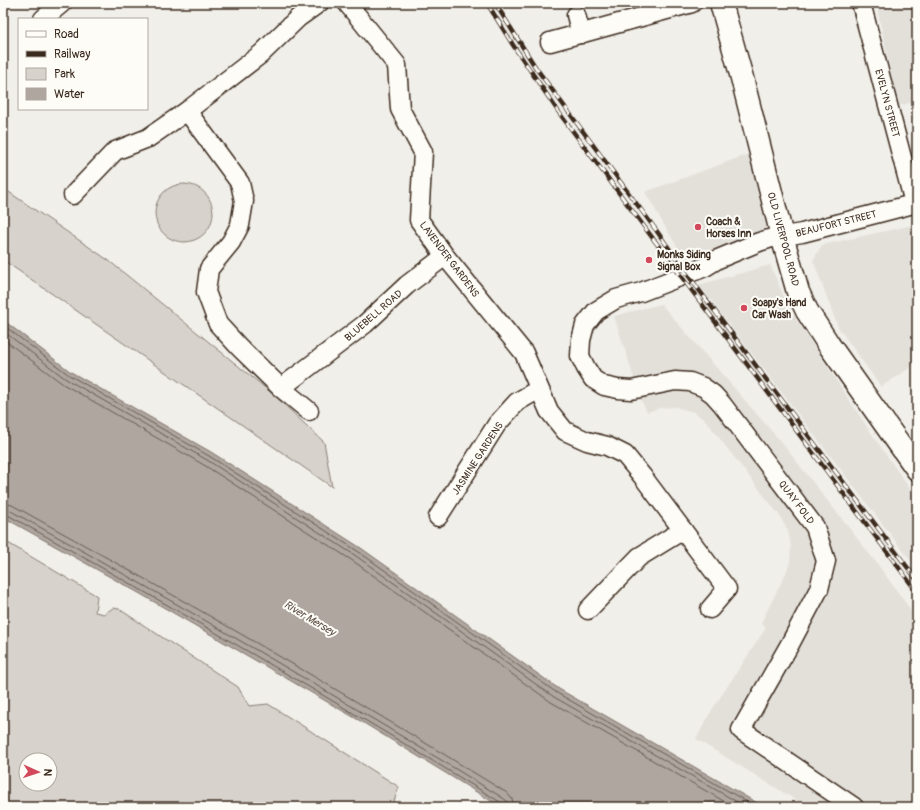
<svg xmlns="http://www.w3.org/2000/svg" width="920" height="810" font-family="Pangolin,sans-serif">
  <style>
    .built { fill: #e3e0da }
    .green { fill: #d7d2cc; stroke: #897e75; fill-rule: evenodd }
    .water { fill: #aea69f; stroke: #80746b }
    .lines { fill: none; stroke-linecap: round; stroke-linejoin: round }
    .shore { stroke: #695c52; stroke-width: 1 }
    .minor-casing { stroke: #3b2a1e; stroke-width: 21 }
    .tertiary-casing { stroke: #3b2a1e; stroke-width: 25 }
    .minor { stroke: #fdfcf7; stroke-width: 18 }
    .tertiary { stroke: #fdfcf7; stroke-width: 22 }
    .rail-casing { stroke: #3b2a1e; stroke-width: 4.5 }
    .rail { stroke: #fdfcf7; stroke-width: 3; stroke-dasharray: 9; stroke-linecap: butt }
    .poi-dot { fill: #d1495b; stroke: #fdfcf7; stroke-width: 1.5 }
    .labels { text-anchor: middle; stroke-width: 4; stroke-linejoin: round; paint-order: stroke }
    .street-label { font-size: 10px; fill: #3b2a1e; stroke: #fdfcf7 }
    .poi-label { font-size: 10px; font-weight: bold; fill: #3b2a1e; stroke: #fdfcf7; text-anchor: start }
    .water-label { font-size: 11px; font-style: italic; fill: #63554b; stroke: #fdfcf7 }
  </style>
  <rect width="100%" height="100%" fill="#f1efea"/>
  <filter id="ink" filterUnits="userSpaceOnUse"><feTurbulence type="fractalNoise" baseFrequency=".025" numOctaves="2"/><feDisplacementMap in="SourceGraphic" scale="8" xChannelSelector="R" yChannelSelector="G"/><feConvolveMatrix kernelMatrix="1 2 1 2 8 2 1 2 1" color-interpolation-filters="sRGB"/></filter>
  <g filter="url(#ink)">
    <g class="built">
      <polygon points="876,3 917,3 917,101 898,106"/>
      <polygon points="749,154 770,238 684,259 645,192"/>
      <polygon points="917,224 917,363 881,387 838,327 813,260 822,245"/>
      <polygon points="770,265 789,308 869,430 917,499 917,569 699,285"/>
      <polygon points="661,304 782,443 879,566 917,619 917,807 807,807 696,739 713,708 766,628 761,623 786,573 790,562 791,546 788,531 779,515 706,421 694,412 675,407 660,408 647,412 641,400 614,316"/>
    </g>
    <g class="green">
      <circle cx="184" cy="213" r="29"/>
      <polygon points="3,188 108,260 274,395 324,442 332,487 3,260"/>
      <path d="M3 540 97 596 95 612 104 614 113 608 119 609 238 687 249 706 268 704 399 787 392 807H3ZM26 760H50V784H26Z"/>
    </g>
    <polygon class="water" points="3,320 71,372 211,452 361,548 559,689 764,807 501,807 362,722 137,592 3,517"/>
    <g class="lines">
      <g class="shore">
        <polyline points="3,325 69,375 209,456 359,552 557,693 756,807"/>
        <polyline points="3,331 66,379 207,460 356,556 554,697 746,807"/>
        <polyline points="3,339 63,384 204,465 353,561 551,702 734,807"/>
        <path d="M3 503 12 505C179 597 344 692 507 793L512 799 514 807"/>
        <path d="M3 509 9 510C176 602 341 698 503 798L507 801 508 807"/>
        <path d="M3 514H6C173 607 338 702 500 802L503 807"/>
      </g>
      <defs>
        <g id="minor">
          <polyline points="347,3 397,65 400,109 423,152 419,220 445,256 524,353 549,411 565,431 587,441 607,446 625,455 643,477 727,589 710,609"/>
          <polyline points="861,3 914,203"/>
          <polyline points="576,15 581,34"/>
          <polyline points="43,19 62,3"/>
          <polyline points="550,42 692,3"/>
          <polyline points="187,111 240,183 244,201 240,225 231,242 209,269 206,292 218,324 239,347 281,388 309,411"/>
          <polyline points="73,195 115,151 148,138 187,111 261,54 298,18 319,3"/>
          <polyline points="281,388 365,324 407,285 445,256"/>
          <polyline points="438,517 497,424 517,402 539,389"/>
          <polyline points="588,610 639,557 683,530"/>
          <polyline points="854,807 741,730 790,644 819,589 826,561 815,527 722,404 713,394 703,387 690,382 675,381 631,390 618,389 604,386 593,379 586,368 580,356 581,340 585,325 596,311 616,299 641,292 705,267 718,259 759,242 772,238 802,233 917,203"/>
        </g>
        <polyline id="tertiary" points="721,3 742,78 782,236 798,292 807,311 829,345 917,469"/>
      </defs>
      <use href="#minor" class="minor-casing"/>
      <use href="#tertiary" class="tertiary-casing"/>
      <use href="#minor" class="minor"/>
      <use href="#tertiary" class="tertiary"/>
      <defs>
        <g id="rail">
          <polyline points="487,3 513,45 560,114 917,592"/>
          <polyline points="495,3 536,68 656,230 687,274 917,580"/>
        </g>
      </defs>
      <use href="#rail" class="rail-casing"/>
      <use href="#rail" class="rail"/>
    </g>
  </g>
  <g class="poi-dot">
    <circle cx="698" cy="227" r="4"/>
    <circle cx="649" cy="260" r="4"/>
    <circle cx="744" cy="308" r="4"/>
  </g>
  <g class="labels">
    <g class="street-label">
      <text transform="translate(888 103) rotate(75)" y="4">EVELYN STREET</text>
      <text transform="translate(836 223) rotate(-14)" y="4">BEAUFORT STREET</text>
      <text transform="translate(784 239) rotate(75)" y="4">OLD LIVERPOOL ROAD</text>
      <text transform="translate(450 259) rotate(53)" y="4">LAVENDER GARDENS</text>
      <text transform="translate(373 315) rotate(-41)" y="4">BLUEBELL ROAD</text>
      <text transform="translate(477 458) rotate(-57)" y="4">JASMINE GARDENS</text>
      <text transform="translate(797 502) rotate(53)" y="4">QUAY FOLD</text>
    </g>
    <g class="poi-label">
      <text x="706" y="225">Coach &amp;<tspan x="706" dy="12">Horses Inn</tspan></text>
      <text x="657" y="258">Monks Siding<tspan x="657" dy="12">Signal Box</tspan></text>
      <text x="752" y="306">Soapy's Hand<tspan x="752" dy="12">Car Wash</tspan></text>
    </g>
    <g class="water-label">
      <text transform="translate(310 618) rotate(31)" y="4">River Mersey</text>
    </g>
  </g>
  <rect width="920" height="810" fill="none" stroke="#fdfcf7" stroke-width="16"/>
  <rect x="8" y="8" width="904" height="794" fill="none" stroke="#3b2a1e" stroke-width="1.5" filter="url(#ink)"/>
  <rect x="18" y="18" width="130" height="92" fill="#fdfcf7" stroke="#afa8a0"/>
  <rect x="26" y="31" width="20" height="6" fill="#fdfcf7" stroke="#afa8a0"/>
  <text x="54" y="38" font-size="12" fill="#3b2a1e">Road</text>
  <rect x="26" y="51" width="20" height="6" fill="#3b2a1e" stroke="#afa8a0"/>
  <text x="54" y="58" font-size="12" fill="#3b2a1e">Railway</text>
  <rect x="26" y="68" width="20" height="12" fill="#d7d2cc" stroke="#afa8a0"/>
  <text x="54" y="78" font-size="12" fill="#3b2a1e">Park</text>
  <rect x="26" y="88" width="20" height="12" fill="#aea69f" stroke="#afa8a0"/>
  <text x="54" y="98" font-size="12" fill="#3b2a1e">Water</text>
  <g transform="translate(38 772) rotate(93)"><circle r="19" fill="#fdfcf7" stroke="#afa8a0"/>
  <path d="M0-3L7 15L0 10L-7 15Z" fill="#d1495b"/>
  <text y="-6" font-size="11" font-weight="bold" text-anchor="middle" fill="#3b2a1e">N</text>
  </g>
</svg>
